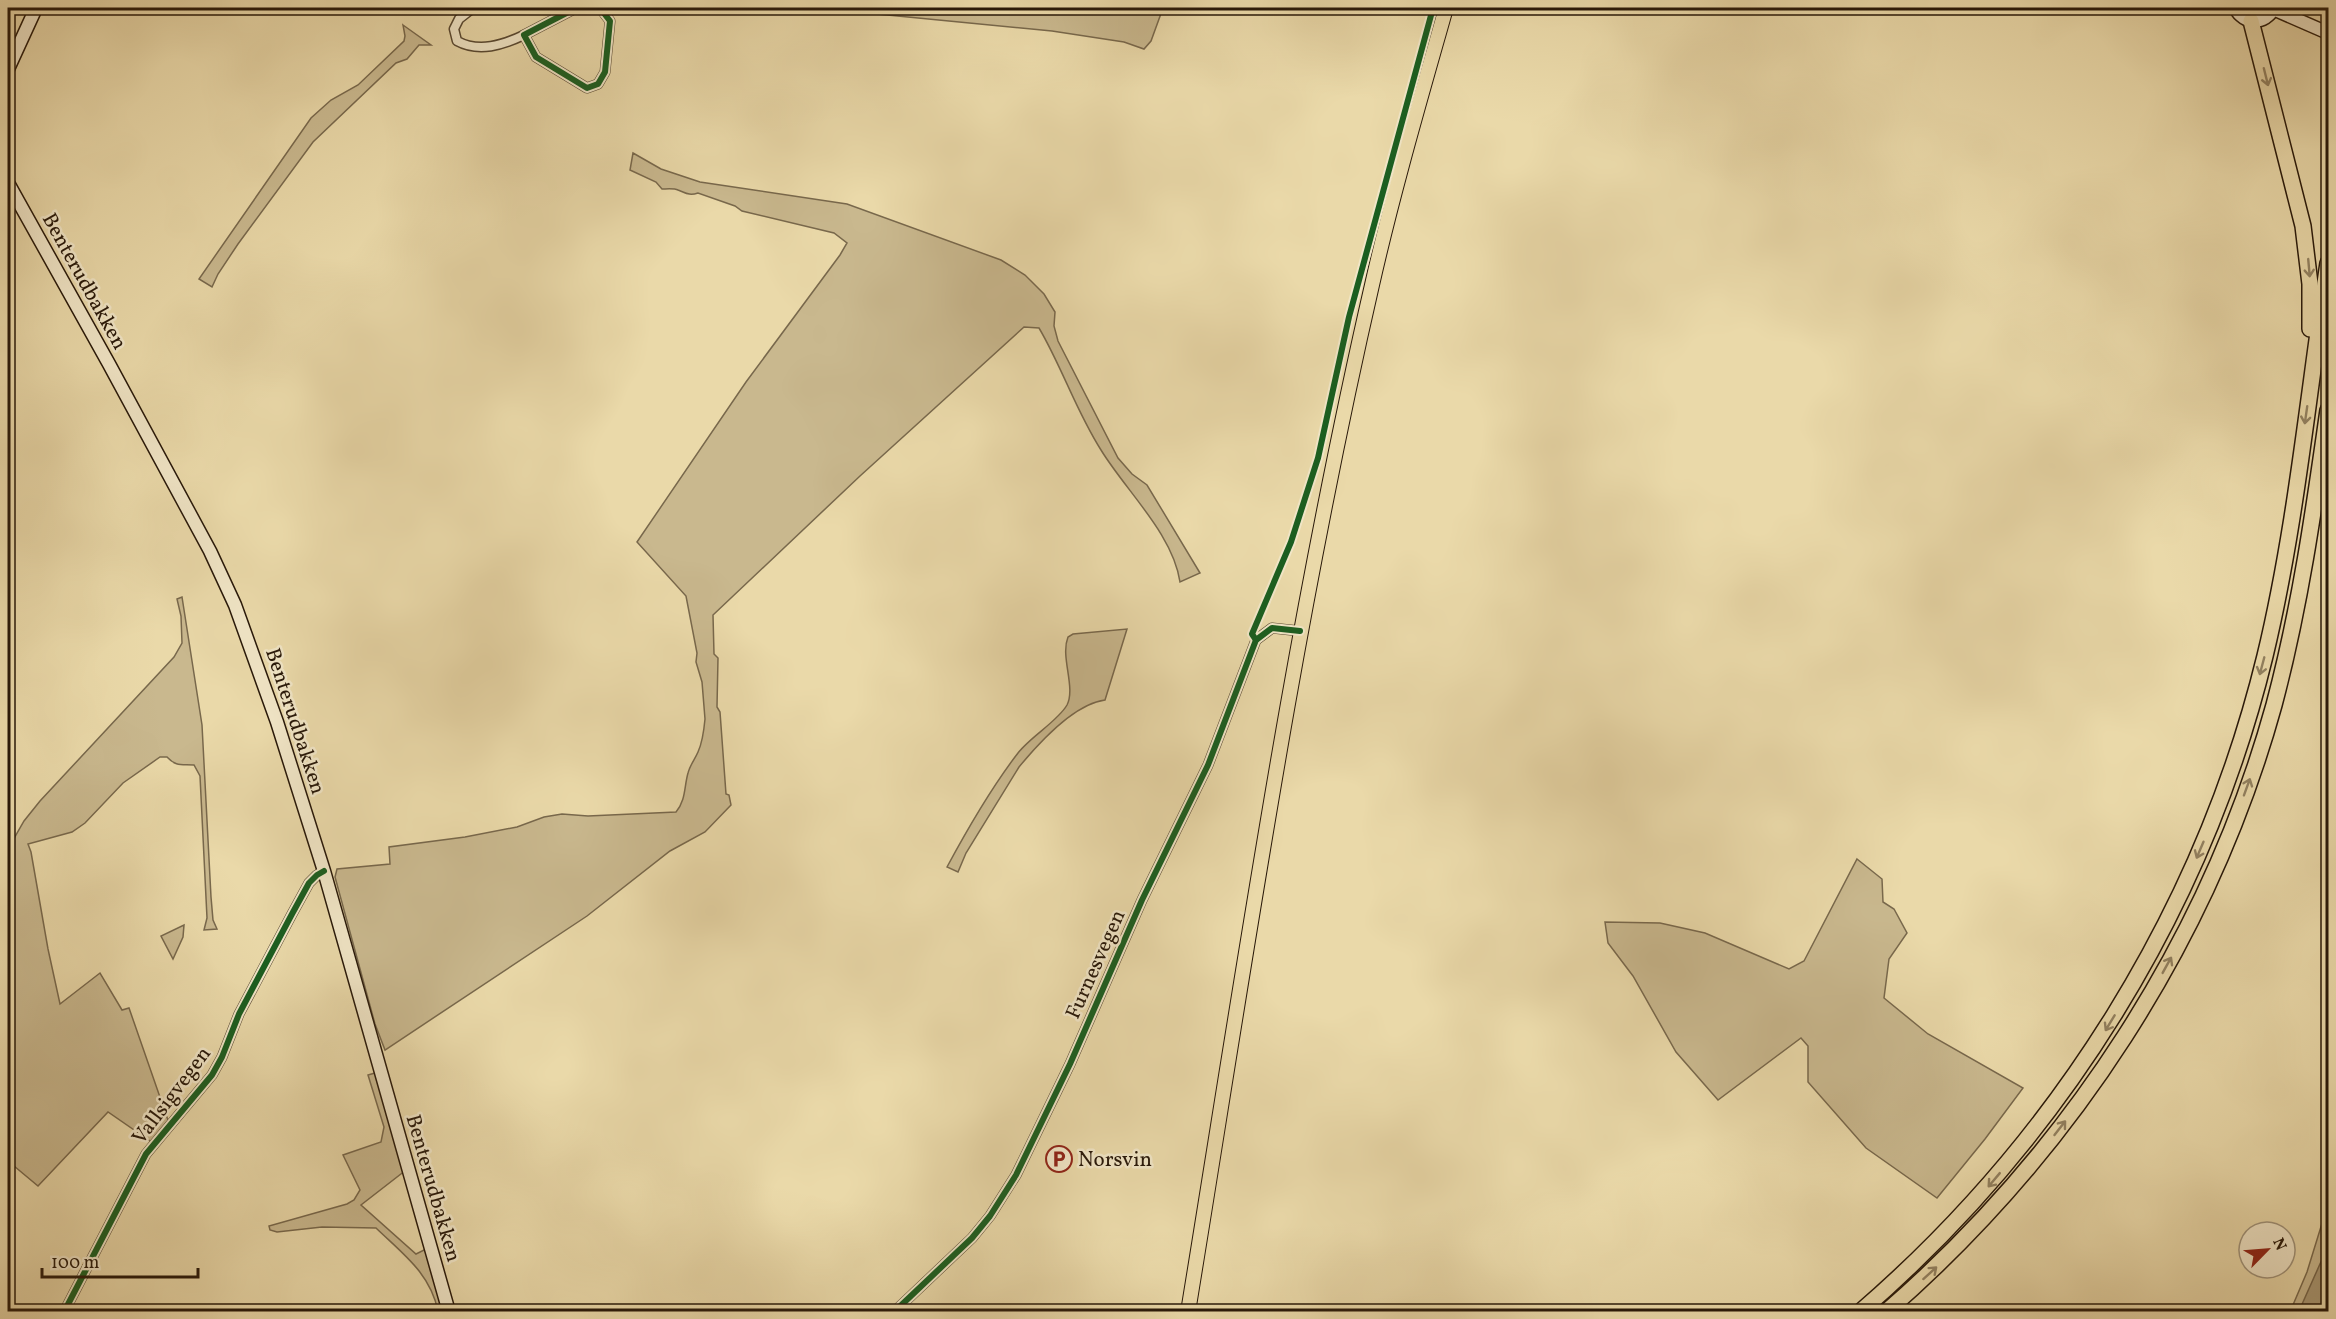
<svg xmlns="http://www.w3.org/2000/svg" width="2336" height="1319" font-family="Vollkorn,serif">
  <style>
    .green { fill: #c9b88e; stroke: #78684c; stroke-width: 1.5 }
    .water { fill: #a89773; stroke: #756449; stroke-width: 1.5 }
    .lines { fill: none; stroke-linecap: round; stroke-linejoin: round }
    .minor-casing { stroke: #584831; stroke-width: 11 }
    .secondary-casing { stroke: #281809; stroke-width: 15 }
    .primary-casing { stroke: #281809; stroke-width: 16 }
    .motorway-casing { stroke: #281809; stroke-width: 18 }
    .minor { stroke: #f1e6c7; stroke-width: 8 }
    .secondary { stroke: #f1e6c7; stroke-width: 12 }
    .primary { stroke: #ead9a9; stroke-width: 14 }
    .motorway { stroke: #ead9a9; stroke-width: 15 }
    .cycleway-casing { stroke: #f1e6c7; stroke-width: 10 }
    .cycleway { stroke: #1b5e20; stroke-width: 6 }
    .oneway { stroke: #938261 }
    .labels { text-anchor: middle; stroke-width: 5; stroke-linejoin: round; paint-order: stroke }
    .street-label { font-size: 21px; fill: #281809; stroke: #f1e6c7 }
    .poi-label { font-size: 21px; fill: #281809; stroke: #f1e6c7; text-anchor: start }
  </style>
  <rect width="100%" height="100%" fill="#ead9a9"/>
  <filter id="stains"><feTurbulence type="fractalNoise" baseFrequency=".00333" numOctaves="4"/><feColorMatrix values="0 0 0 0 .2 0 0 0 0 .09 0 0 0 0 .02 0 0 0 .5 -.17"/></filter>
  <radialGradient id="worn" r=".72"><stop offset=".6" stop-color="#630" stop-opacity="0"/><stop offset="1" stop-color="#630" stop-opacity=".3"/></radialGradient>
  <g class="green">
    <polygon points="784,8 1163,8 1151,41 1144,49 1124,42 1052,31 877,14 804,12"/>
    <polygon points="403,25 431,45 419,45 407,59 396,63 313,142 238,244 218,274 212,287 199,279 311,118 331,100 358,85 404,41 405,36"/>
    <path d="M633 153 661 169 700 182 847 204 1001 260 1025 275 1044 294 1055 312 1054 326 1058 341 1118 458 1132 474 1147 485 1200 573 1180 582C1173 534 1126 491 1101 450 1076 411 1062 367 1039 328L1024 327 860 476 713 615 714 654 718 658 717 707 720 712 726 794 729 795 731 805 705 832 670 851 587 916 385 1050 375 1024 335 877 337 869 390 864 389 847 465 837 517 827 544 817 562 814 588 816 676 812C686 800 684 787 688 773 690 765 695 759 698 752 703 741 704 730 705 719L702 682 696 662 697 653 686 596 637 542 746 382 840 255 847 243 834 233 742 211 735 206 698 193C689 196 686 193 678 190 674 188 666 189 662 189L656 182 630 170Z"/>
    <path d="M182 597 202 725 211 897 213 920 217 929 204 930 207 918 200 776 194 765C182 764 176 767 167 757H160L123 783 85 823 72 832 28 844 31 852 48 949 60 1004 100 973 122 1010 129 1008 169 1123 153 1143 108 1112 38 1186 8 1161V849L24 821 40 801 174 657 182 643 181 616 177 599Z"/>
    <path d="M1127 629 1105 700C1074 704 1038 744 1019 767L966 853 958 872 947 867C968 828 991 788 1018 753 1030 737 1058 721 1067 705 1076 687 1060 657 1068 637L1073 634Z"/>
    <polygon points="1857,859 1882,879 1883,902 1894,909 1907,933 1889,959 1884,998 1928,1034 2023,1088 1985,1139 1937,1198 1866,1148 1808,1082 1808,1046 1801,1038 1718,1100 1676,1052 1633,976 1608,943 1605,922 1660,923 1705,933 1789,969 1804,961"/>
    <polygon points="184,925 183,937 173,959 161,936"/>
    <path d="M375 1073 406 1170 361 1205 416 1254 428 1248 443 1311H438C430 1273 403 1254 376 1228L322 1227 277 1232 270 1230 269 1226 347 1204 354 1200 360 1190 343 1155 381 1142 384 1127 368 1075Z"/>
    <polygon points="2328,1204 2328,1311 2290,1312 2307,1272"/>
  </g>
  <polygon class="water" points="2328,1246 2328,1298 2323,1311 2299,1311"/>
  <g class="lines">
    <defs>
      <g id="minor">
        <path d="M473 8 459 19 454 29 457 41C479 53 503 45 524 35"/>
        <polyline points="576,8 524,35 536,57 587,88 598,84 605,72 610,21 600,8"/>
        <polyline points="64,1312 146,1154 212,1075 222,1057 239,1014 292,914 309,883 317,875 324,871"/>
        <polyline points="894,1312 972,1238 990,1216 1016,1175 1070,1064 1142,900 1208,765 1256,640 1272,628 1300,631"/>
      </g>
      <g id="secondary">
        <path d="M2235 8C2244 25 2265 25 2274 8"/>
        <polyline points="2273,9 2328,33"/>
        <polyline points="8,69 36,8"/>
        <polyline points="8,183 109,364 210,551 235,605 277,722 324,871 449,1312"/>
      </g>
      <path id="primary" d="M1188 1312C1244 969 1294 624 1372 285 1393 192 1420 100 1446 8"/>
      <g id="motorway">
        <polyline points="2251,21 2303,226 2310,284 2310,329"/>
        <path d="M1860 1312C2059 1140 2203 911 2265 656 2296 527 2308 394 2328 263"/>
        <path d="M1886 1312C2070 1152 2209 940 2274 705 2300 608 2314 509 2328 410"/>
      </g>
    </defs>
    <use href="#minor" class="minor-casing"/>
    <use href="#secondary" class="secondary-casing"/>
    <use href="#primary" class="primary-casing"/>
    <use href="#motorway" class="motorway-casing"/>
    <use href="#minor" class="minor"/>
    <use href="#secondary" class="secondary"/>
    <use href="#primary" class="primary"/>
    <use href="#motorway" class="motorway"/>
    <defs>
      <g id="cycleway">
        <polyline points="576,8 524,35 536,57 587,88 598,84 605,72 610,21 600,8"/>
        <polyline points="1256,640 1252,634 1291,542 1318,458 1349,317 1433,8"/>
        <polyline points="64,1312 146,1154 212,1075 222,1057 239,1014 292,914 309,883 317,875 324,871"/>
        <polyline points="894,1312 972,1238 990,1216 1016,1175 1070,1064 1142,900 1208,765 1256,640 1272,628 1300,631"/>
      </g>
    </defs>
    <use href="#cycleway" class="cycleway-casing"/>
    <use href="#cycleway" class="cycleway"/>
  </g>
  <defs><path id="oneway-shaft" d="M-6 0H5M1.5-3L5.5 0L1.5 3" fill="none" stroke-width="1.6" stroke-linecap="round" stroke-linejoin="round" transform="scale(1.5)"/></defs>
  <g class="oneway">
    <use href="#oneway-shaft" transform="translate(2266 77) rotate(76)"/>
    <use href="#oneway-shaft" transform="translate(2309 268) rotate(85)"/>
    <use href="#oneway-shaft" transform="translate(2306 415) rotate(98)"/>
    <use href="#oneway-shaft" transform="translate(2262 666) rotate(105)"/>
    <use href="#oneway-shaft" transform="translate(2247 787) rotate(-70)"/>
    <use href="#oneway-shaft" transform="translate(2200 850) rotate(113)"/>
    <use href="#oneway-shaft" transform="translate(2167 965) rotate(-61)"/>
    <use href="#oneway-shaft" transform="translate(2110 1023) rotate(121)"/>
    <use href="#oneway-shaft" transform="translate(2060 1128) rotate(-52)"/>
    <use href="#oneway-shaft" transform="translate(1994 1180) rotate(130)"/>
    <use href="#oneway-shaft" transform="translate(1930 1273) rotate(-42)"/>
  </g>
  <defs>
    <symbol id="parking-ring" viewBox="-11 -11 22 22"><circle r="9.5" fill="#f1e6c7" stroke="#8f2418" stroke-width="1.5"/><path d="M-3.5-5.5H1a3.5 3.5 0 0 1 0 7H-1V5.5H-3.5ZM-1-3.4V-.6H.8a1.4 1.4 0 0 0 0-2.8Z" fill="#8f2418"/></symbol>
  </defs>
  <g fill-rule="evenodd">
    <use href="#parking-ring" x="1044" y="1144" width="30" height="30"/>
  </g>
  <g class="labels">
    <g class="street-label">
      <text transform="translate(85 281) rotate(61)" y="7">Benterudbakken</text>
      <text transform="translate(296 721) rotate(72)" y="7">Benterudbakken</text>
      <text transform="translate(1095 964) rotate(-66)" y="7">Furnesvegen</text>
      <text transform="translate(171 1095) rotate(-53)" y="7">Vallsigvegen</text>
      <text transform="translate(434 1188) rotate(74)" y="7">Benterudbakken</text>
    </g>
    <g class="poi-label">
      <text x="1078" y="1166">Norsvin</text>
    </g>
  </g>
  <rect width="2336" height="1319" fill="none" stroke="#ead9a9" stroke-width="30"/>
  <rect x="9" y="9" width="2318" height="1301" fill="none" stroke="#281809" stroke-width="3"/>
  <rect x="15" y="15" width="2306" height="1289" fill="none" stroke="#281809" stroke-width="1.5"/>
  <g transform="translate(2267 1250) rotate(65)"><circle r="28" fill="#f1e6c7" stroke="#a1947b" stroke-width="1.5"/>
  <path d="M0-4.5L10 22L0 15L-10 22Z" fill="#8f2418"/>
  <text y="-9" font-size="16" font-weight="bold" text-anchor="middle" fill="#281809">N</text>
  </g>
  <path d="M42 1268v9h156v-9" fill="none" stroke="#281809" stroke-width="3"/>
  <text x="51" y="1268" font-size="18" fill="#281809" stroke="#f1e6c7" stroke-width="4.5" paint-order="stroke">100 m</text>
  <rect width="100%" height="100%" filter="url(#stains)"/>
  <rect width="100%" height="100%" fill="url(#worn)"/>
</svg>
